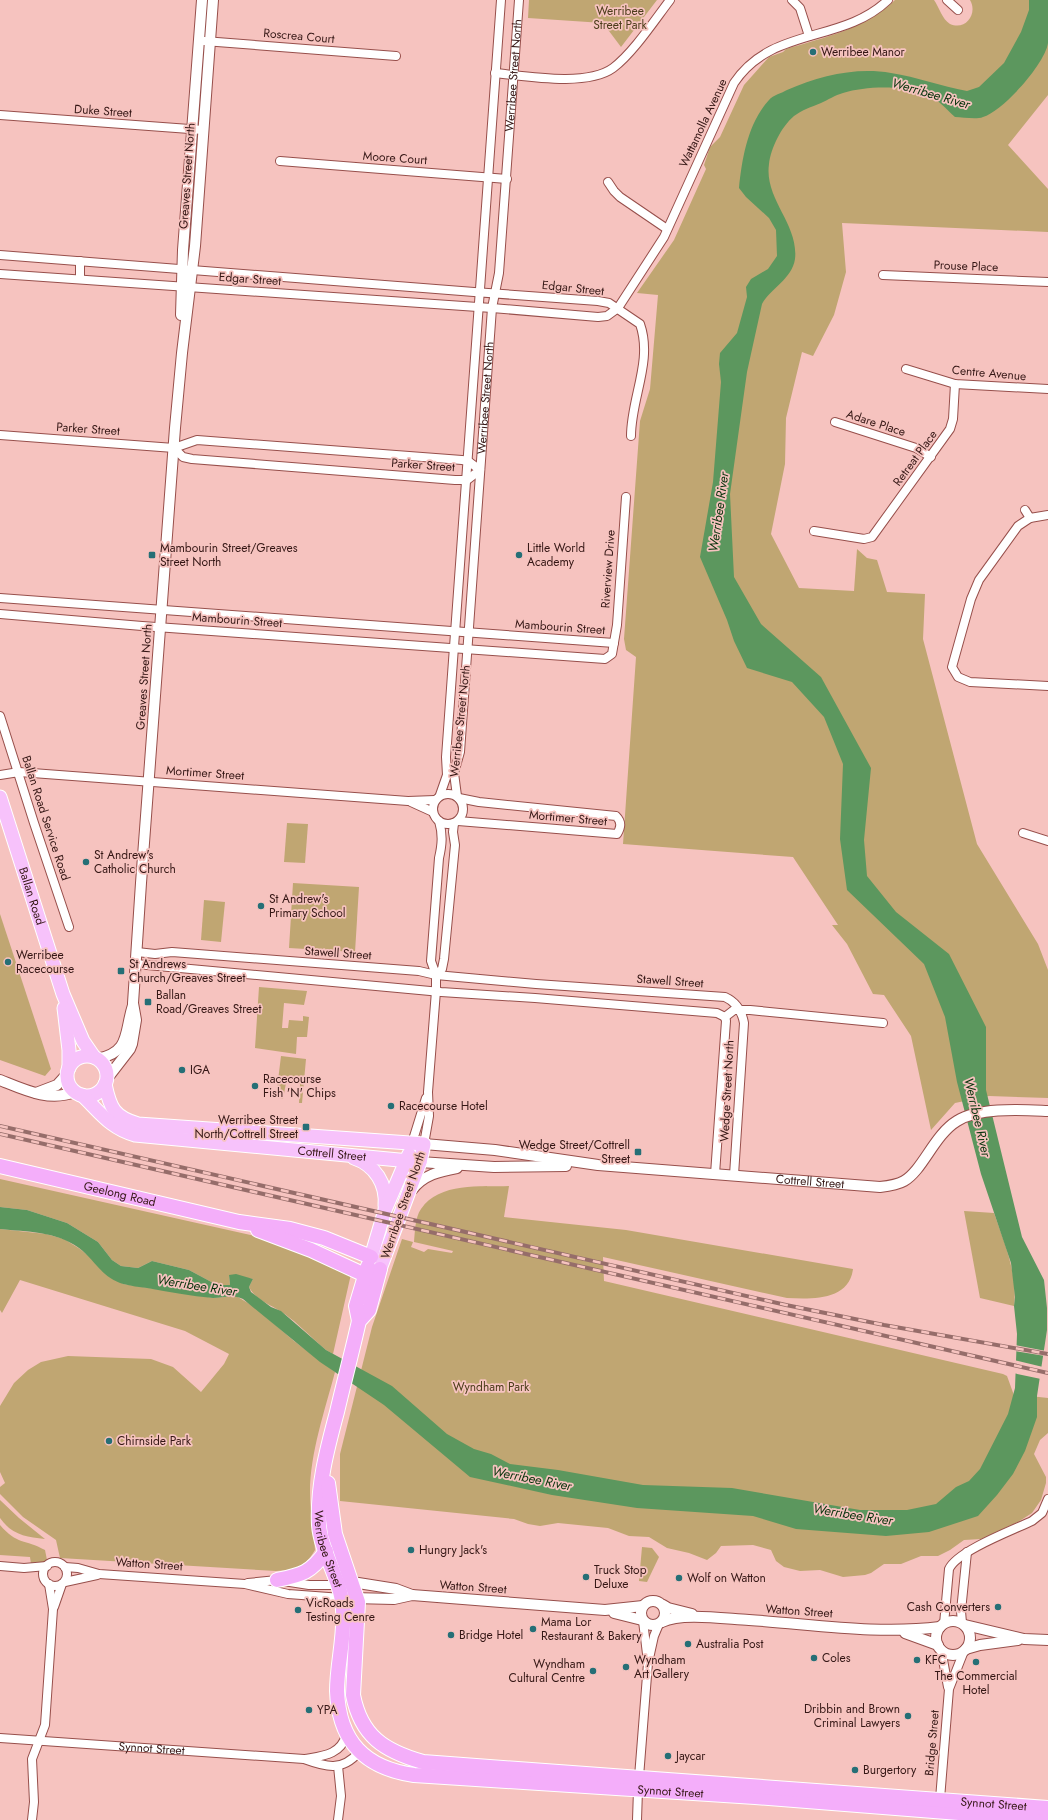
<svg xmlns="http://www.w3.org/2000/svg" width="1048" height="1820" font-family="Jost,sans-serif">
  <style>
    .green { fill: #c0a672 }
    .water { fill: #5c975e }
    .pier { fill: #f6c3bf }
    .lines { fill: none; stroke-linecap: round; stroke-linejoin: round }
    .minor-casing { stroke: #974f4b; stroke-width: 10 }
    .tertiary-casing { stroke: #974f4b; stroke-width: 12 }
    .primary-casing { stroke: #fff; stroke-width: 15 }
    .trunk-casing { stroke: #fff; stroke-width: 16 }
    .minor { stroke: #fff; stroke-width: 8 }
    .tertiary { stroke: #fff; stroke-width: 10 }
    .primary { stroke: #f7c2fb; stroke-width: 13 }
    .trunk { stroke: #f4aefa; stroke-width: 14 }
    .rail-casing { stroke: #966d6a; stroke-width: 4 }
    .rail { stroke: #f6c3bf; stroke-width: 2.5; stroke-dasharray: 8; stroke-linecap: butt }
    .poi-dot { fill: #256f76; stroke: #f6c3bf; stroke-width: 1.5 }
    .labels { text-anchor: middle; stroke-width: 3.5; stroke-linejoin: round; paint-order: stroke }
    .park-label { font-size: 12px; fill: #4c3d1b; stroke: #f6c3bf }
    .street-label { font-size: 12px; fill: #351715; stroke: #f6c3bf }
    .poi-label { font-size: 12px; fill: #351715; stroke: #f6c3bf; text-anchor: start }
    .water-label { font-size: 13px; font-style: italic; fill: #07330c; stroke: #f6c3bf }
  </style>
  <rect width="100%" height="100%" fill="#f6c3bf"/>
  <g class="green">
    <polygon points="529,0 657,0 621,47 603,23 528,18"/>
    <path d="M895 0H934C939 7 942 19 950 24 966 31 978 13 970 0H1048V95L1008 145 1048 189V232L842 223 846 272 834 315 813 356 802 352 786 418 785 464 771 534 799 588 854 591 857 549 867 558 877 560 887 592 925 594 923 639 977 844 1038 944 1048 970V1098L989 1096 955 1103 931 1130 911 1036 884 995 873 994 847 944 832 925H838L793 857 623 844 636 657 626 650 624 639 640 421 650 389 658 295 637 293 674 240 706 169 704 165 710 147 720 137 744 85 769 57 783 52 786 49C826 37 864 29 895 0Z"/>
    <polygon points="287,823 308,824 305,863 284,862"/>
    <polygon points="293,883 359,887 355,952 289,948"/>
    <polygon points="204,900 225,902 221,942 201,940"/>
    <polygon points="0,914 51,1069 45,1076 0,1060"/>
    <polygon points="259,987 307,991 304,1005 284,1003 282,1028 288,1028 289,1020 303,1021 303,1016 309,1017 307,1037 297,1037 296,1054 255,1048"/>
    <polygon points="281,1056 306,1059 302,1103 299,1103 300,1084 286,1083 283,1099 276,1097"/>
    <path d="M0 1179 255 1236 297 1250 351 1274 333 1354 326 1350C313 1339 294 1319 280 1311 269 1304 255 1299 249 1287L253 1279 229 1275 230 1285H217L189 1270 152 1261 138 1268 121 1266 112 1260 98 1242 67 1223 27 1210 0 1207Z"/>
    <path d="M509 1186 504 1217 626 1230 853 1269C849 1301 812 1299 787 1298L603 1257 604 1281 1003 1374 1007 1376 1015 1398 1030 1396 1048 1398V1433L1040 1440 1034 1454 1046 1477V1483L1041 1500 1032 1513 1018 1522 981 1539 964 1540 950 1550 938 1556H921L901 1564H884L871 1573 865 1575 843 1577 820 1570 800 1571 784 1567 776 1561 771 1550 753 1545 721 1546 716 1553 707 1560 689 1553 667 1548 649 1537 629 1536 608 1528 558 1523 540 1526 528 1524 514 1519 340 1501V1454L372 1327 402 1239 413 1242 411 1247 424 1252 428 1249 452 1253 453 1251 414 1242C415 1232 415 1217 421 1209 439 1182 481 1187 509 1186Z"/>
    <path d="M964 1211 994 1213C1004 1242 1018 1274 1014 1306L980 1298Z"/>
    <path d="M0 1229 46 1234 64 1239 80 1249 123 1284 214 1298 236 1296 253 1306 294 1341 335 1372C325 1410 310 1453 310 1492 310 1512 314 1531 315 1550 305 1567 295 1570 276 1571L60 1558 56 1540 23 1517 0 1494V1487L5 1483 0 1472V1406L14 1383 28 1370 41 1362 68 1356 151 1359 173 1367 201 1392 224 1364 229 1354 185 1331 20 1280 2 1313 0 1310Z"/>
    <path d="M0 1500 19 1518 45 1539C26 1537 12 1535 0 1518Z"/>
    <path d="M0 1525C17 1545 25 1539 45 1550L47 1560 43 1564H31L30 1557 0 1555Z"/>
    <polygon points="642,1547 652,1548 659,1557 647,1582 639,1581"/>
  </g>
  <path class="water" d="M1029 0H1048C1048 14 1048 29 1048 43 1045 64 1003 111 983 117 976 120 963 117 955 117 946 109 938 99 927 95 903 85 867 86 843 93 835 95 828 100 821 103 811 107 802 110 794 116 781 127 771 148 769 164 764 199 799 224 795 259 792 279 771 288 762 304L747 372 730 494 734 577 761 624 821 677 871 768 864 840 867 876 896 912 949 954 986 1027V1090L1022 1237 1044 1280 1047 1308V1330L1037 1396V1417L1025 1451 1013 1474 997 1495 978 1516 929 1532 886 1536 796 1529 753 1516 637 1508 552 1495 470 1477 384 1405 320 1362 243 1299C232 1294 224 1298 213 1298 191 1296 169 1292 147 1288 139 1287 131 1286 123 1284 101 1277 95 1260 79 1248 56 1231 27 1232 0 1229V1207L27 1210 67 1223 98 1242 112 1260 121 1266 138 1268 152 1261 189 1270 217 1285H230L229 1275 236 1274 253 1279 249 1287 251 1292 271 1307 281 1311 326 1350 392 1386 447 1434 474 1449 491 1454 510 1464 558 1470 643 1485 732 1488 860 1510H907L936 1504 956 1487 969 1481 980 1469 1008 1414 1015 1388 1017 1334 1014 1306 1015 1297 1011 1263 981 1174 957 1082 945 1017 924 964 847 890 840 839 843 764 824 717 792 682 747 668 734 641 727 620 700 557 713 482 721 382 719 364 720 353 737 333 747 297 746 287 751 279 768 269 777 256 776 230 769 218 746 197 739 188C742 158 748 123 769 100 773 95 782 93 787 90 820 76 855 67 891 73 917 77 941 86 967 91L979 87 1004 63 1021 32 1029 10Z"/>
  <g class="pier">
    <polygon points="1015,1345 1046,1351 1045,1356 1015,1351"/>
    <polygon points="1014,1360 1043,1367 1041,1379 1013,1373"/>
  </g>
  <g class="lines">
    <defs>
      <g id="minor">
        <polyline points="792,0 800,8 809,36"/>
        <polyline points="947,0 958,10"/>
        <polyline points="204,41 396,56"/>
        <path d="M495 73C526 76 587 87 613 68 633 53 654 21 670 0"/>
        <polyline points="0,115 203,130"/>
        <polyline points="280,161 507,179"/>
        <polyline points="608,182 614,191 620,197 667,229"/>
        <path d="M0 255 474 292 598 301 609 303 640 324C653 361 631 398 631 436"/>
        <path d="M0 274 492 308 598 317 607 316 618 308 664 237 734 83C772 26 842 44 888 0"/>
        <polyline points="883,275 1048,282"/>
        <polyline points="80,279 80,261"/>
        <polyline points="906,369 955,384 1048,389"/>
        <polyline points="835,422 916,448 931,457"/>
        <polyline points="0,435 174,448 197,440 462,460 468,461 480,470 467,480 455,480 192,459 183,457 174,448"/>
        <polyline points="1025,510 1030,518"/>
        <polyline points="1048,515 1030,518 1018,526 979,580 971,599 952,667 958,677 970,682 1048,686"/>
        <polyline points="814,531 864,539 872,537 950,429 953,419 955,384"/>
        <polyline points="0,598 614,643"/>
        <polyline points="0,614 142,626 605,659 612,654 617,625 626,497"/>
        <polyline points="0,716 34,823 69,927"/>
        <polyline points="0,775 19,772 408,801 435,800"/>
        <circle cx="448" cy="809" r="15"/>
        <polyline points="440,795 447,775 446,757 501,0"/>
        <path id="s1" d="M457 796 454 773 460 752 492 308 499 273 519 0"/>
        <polyline points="411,802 433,812"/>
        <path d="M458 821 617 834C621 827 622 822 616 816L479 802 459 798"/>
        <polyline points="1023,833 1048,841"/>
        <path d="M137 952 155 954 172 952 419 971 436 975 536 984 725 997C736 1002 742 1012 744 1023L734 1175"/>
        <polyline points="136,964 441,992 535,998 717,1013 725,1017"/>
        <polyline points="436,975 442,969 444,959 455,845 453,832 454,823"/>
        <polyline points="725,1017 734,1010 750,1010 883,1023"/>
        <polyline points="412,1143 426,1098"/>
        <path d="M424 1144 429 1116 428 1092 436 991V975L431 961 439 858C442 845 443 835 439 821"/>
        <polyline points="715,1174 726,1021 725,1017"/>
        <circle cx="55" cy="1574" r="12"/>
        <polyline points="0,1566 24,1568 47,1566"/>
        <polyline points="65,1567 78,1568 99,1574 245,1584 288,1594 342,1598"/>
        <polyline points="65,1582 97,1575"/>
        <polyline points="248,1583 277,1580 309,1585 338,1585"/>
        <polyline points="54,1607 62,1584"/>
        <polyline points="643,1621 647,1654"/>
        <polyline points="962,1623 961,1611 967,1552"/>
        <path d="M944 1624 949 1569C957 1551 1013 1530 1032 1521L1042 1513 1048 1499"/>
        <polyline points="941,1649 948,1687"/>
        <path id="s2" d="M0 1738 304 1759C326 1767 342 1772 359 1752"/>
        <path d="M305 1759C322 1756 341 1755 346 1735"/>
        <polyline points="639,1777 648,1663 654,1636 659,1624"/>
        <polyline points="940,1799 949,1689 964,1651"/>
        <polyline points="32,1820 34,1802 32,1759 45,1725 53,1609 49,1584"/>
        <polyline points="338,1820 341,1796 338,1766"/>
        <polyline points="637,1820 638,1790"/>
      </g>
      <g id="tertiary">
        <polyline points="181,315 183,250 202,0"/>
        <path d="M97 1059C131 1052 124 1033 133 1005"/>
        <path d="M0 1080C25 1090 49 1102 75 1092"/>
        <polyline points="106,1080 130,1049 132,1044 136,1020 133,1003 141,883 175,428 182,353 195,246 213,0"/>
        <polyline points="36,1093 57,1085 67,1074"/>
        <path id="s3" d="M424 1144 495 1150 598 1165 880 1187C889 1186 897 1185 904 1181 923 1170 934 1135 957 1121 980 1107 1022 1110 1048 1111"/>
        <polyline points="420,1162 494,1167 566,1166"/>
        <path d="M412 1190C423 1175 440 1171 457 1168"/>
        <polyline points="346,1584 352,1582 396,1589 412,1595"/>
        <polyline points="352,1598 394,1599 412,1595 605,1610 643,1606"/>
        <circle cx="653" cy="1613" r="12"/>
        <polyline points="663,1605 668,1608 692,1614"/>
        <polyline points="614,1613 642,1620"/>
        <circle cx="953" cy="1638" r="17"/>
        <path d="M662 1622C681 1612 727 1619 749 1620 812 1624 877 1635 940 1627"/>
        <polyline points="965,1625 1024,1639 1048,1640"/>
        <polyline points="905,1633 938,1645"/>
        <polyline points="966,1649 980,1645 1018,1640"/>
      </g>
      <g id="primary">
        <path id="s4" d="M0 797 63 994 83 1041 94 1057"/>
        <polyline points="64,1008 69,1050 69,1068"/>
        <circle cx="87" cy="1076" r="20"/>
        <path d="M105 1084C110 1108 114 1117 138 1124L424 1144 420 1162 380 1269"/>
        <path id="s5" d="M82 1095C100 1112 110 1128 135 1135L420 1162"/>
        <path d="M354 1158C375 1165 387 1184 385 1206"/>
        <polyline points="371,1257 385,1210 409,1154"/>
      </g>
      <g id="trunk">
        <path id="s6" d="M0 1166 239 1222 290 1229 324 1238 371 1257"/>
        <polyline points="258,1230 311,1250 365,1275"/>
        <path id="s7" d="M380 1269 369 1310 359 1321C352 1352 344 1382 337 1412 327 1449 317 1487 319 1525 321 1553 342 1581 343 1610 345 1637 337 1664 337 1691 339 1742 365 1768 414 1775L755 1797 1048 1820"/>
        <polyline points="359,1321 356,1306 368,1266"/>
        <path id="s8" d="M328 1483 335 1534 358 1602 353 1695C361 1736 384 1751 423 1762L1048 1808"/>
        <path d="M277 1580C301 1575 311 1573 326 1551"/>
      </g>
    </defs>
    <use href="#minor" class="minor-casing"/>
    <use href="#tertiary" class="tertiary-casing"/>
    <use href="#primary" class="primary-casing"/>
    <use href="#trunk" class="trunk-casing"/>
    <use href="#minor" class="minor"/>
    <use href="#tertiary" class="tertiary"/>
    <use href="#primary" class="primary"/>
    <use href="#trunk" class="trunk"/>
    <defs>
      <g id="rail">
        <polyline points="0,1126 786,1305 884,1325 1048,1354"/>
        <polyline points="0,1134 1048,1373"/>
      </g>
    </defs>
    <use href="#rail" class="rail-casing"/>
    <use href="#rail" class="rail"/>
  </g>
  <g class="poi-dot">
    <circle cx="813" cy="52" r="4"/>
    <rect x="148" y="551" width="8" height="8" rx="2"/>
    <circle cx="519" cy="555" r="4"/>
    <circle cx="86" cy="862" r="4"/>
    <circle cx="261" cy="906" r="4"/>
    <circle cx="8" cy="962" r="4"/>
    <rect x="117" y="967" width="8" height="8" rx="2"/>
    <rect x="144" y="998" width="8" height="8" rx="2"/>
    <circle cx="182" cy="1070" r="4"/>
    <circle cx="255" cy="1086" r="4"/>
    <circle cx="391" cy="1106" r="4"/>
    <rect x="302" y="1123" width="8" height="8" rx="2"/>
    <rect x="634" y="1148" width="8" height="8" rx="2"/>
    <circle cx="109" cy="1441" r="4"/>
    <circle cx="411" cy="1550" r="4"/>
    <circle cx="586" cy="1577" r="4"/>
    <circle cx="679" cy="1578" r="4"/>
    <circle cx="998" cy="1607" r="4"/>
    <circle cx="298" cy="1610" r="4"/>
    <circle cx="533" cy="1629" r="4"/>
    <circle cx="451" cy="1635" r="4"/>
    <circle cx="688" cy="1644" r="4"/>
    <circle cx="814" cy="1658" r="4"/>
    <circle cx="917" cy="1660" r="4"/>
    <circle cx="976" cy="1662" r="4"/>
    <circle cx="626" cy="1667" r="4"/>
    <circle cx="593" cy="1671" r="4"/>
    <circle cx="309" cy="1710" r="4"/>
    <circle cx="908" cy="1716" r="4"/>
    <circle cx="668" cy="1756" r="4"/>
    <circle cx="855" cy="1770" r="4"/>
  </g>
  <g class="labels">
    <g class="park-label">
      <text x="620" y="15">Werribee<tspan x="620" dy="14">Street Park</tspan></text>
      <text x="491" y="1391">Wyndham Park</text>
    </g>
    <g class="street-label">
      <text transform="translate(299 36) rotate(5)" y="4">Roscrea Court</text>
      <text dy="4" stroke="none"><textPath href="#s1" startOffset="724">Werribee Street North</textPath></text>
      <text transform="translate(103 111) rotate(4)" y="4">Duke Street</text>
      <text transform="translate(703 123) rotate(-65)" y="4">Wattamolla Avenue</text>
      <text transform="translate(395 158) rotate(4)" y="4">Moore Court</text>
      <text transform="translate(187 176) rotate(-86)" y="4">Greaves Street North</text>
      <text transform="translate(966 266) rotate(2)" y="4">Prouse Place</text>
      <text transform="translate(250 279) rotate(4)" y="4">Edgar Street</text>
      <text transform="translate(573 288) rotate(6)" y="4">Edgar Street</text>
      <text transform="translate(989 373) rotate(5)" y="4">Centre Avenue</text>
      <text dy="4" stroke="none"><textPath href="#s1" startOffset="400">Werribee Street North</textPath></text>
      <text transform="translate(876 423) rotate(18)" y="4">Adare Place</text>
      <text transform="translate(88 429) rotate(4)" y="4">Parker Street</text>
      <text transform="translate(915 458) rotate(-54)" y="4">Retreat Place</text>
      <text transform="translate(423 465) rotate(4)" y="4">Parker Street</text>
      <text transform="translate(608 569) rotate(-86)" y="4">Riverview Drive</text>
      <text transform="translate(237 620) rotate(4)" y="4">Mambourin Street</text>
      <text transform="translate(560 627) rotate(4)" y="4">Mambourin Street</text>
      <text transform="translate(144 677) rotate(-86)" y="4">Greaves Street North</text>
      <text transform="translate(460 721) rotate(-84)" y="4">Werribee Street North</text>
      <text transform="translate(205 773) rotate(4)" y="4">Mortimer Street</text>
      <text transform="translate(46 818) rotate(72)" y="4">Ballan Road Service Road</text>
      <text transform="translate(568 818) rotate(5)" y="4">Mortimer Street</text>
      <text dy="4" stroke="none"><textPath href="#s4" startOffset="104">Ballan Road</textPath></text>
      <text transform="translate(338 953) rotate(4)" y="4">Stawell Street</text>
      <text transform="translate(670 981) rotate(4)" y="4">Stawell Street</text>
      <text transform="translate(727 1091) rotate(-87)" y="4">Wedge Street North</text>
      <text dy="4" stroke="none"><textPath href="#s5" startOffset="265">Cottrell Street</textPath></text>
      <text dy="4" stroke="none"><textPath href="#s3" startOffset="388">Cottrell Street</textPath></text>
      <text dy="4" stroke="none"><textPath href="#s6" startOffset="123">Geelong Road</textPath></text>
      <text transform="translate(403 1205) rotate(-71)" y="4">Werribee Street North</text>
      <text dy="4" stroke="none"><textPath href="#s7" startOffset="291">Werribee Street</textPath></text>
      <text transform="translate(149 1564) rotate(4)" y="4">Watton Street</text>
      <text transform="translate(473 1587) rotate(4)" y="4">Watton Street</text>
      <text transform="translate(799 1611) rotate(4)" y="4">Watton Street</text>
      <text transform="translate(932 1743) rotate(-85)" y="4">Bridge Street</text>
      <text dy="4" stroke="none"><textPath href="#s2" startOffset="152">Synnot Street</textPath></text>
      <text dy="4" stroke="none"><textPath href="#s7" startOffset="819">Synnot Street</textPath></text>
      <text dy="4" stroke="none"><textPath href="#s8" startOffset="892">Synnot Street</textPath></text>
    </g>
    <g class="poi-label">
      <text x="821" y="56">Werribee Manor</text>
      <text x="160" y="552">Mambourin Street/Greaves<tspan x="160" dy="14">Street North</tspan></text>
      <text x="527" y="552">Little World<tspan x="527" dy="14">Academy</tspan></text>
      <text x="94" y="859">St Andrew's<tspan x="94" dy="14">Catholic Church</tspan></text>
      <text x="269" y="903">St Andrew's<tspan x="269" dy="14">Primary School</tspan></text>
      <text x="16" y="959">Werribee<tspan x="16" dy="14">Racecourse</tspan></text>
      <text x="129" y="968">St Andrews<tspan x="129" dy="14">Church/Greaves Street</tspan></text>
      <text x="156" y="999">Ballan<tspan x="156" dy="14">Road/Greaves Street</tspan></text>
      <text x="190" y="1074">IGA</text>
      <text x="263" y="1083">Racecourse<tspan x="263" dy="14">Fish 'N' Chips</tspan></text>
      <text x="399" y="1110">Racecourse Hotel</text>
      <text x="298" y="1124" text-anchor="end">Werribee Street<tspan x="298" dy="14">North/Cottrell Street</tspan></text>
      <text x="630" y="1149" text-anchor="end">Wedge Street/Cottrell<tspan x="630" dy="14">Street</tspan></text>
      <text x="117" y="1445">Chirnside Park</text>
      <text x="419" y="1554">Hungry Jack's</text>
      <text x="594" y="1574">Truck Stop<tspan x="594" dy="14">Deluxe</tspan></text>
      <text x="687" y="1582">Wolf on Watton</text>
      <text x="306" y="1607">VicRoads<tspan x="306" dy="14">Testing Cenre</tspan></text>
      <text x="990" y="1611" text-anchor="end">Cash Converters</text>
      <text x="541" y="1626">Mama Lor<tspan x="541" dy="14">Restaurant &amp; Bakery</tspan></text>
      <text x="459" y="1639">Bridge Hotel</text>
      <text x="696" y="1648">Australia Post</text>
      <text x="822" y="1662">Coles</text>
      <text x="634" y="1664">Wyndham<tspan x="634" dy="14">Art Gallery</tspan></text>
      <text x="925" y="1664">KFC</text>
      <text x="585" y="1668" text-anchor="end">Wyndham<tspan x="585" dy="14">Cultural Centre</tspan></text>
      <text x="976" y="1680" text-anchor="middle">The Commercial<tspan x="976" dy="14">Hotel</tspan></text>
      <text x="900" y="1713" text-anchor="end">Dribbin and Brown<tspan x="900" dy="14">Criminal Lawyers</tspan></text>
      <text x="317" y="1714">YPA</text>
      <text x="676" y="1760">Jaycar</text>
      <text x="863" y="1774">Burgertory</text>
    </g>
    <g class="water-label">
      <text transform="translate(931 93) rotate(16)" y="5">Werribee River</text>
      <text transform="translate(718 512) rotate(-82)" y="5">Werribee River</text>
      <text transform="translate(978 1117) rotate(77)" y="5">Werribee River</text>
      <text transform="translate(197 1285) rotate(9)" y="5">Werribee River</text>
      <text transform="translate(532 1478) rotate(11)" y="5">Werribee River</text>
      <text transform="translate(853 1514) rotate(9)" y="5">Werribee River</text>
    </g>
  </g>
</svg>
